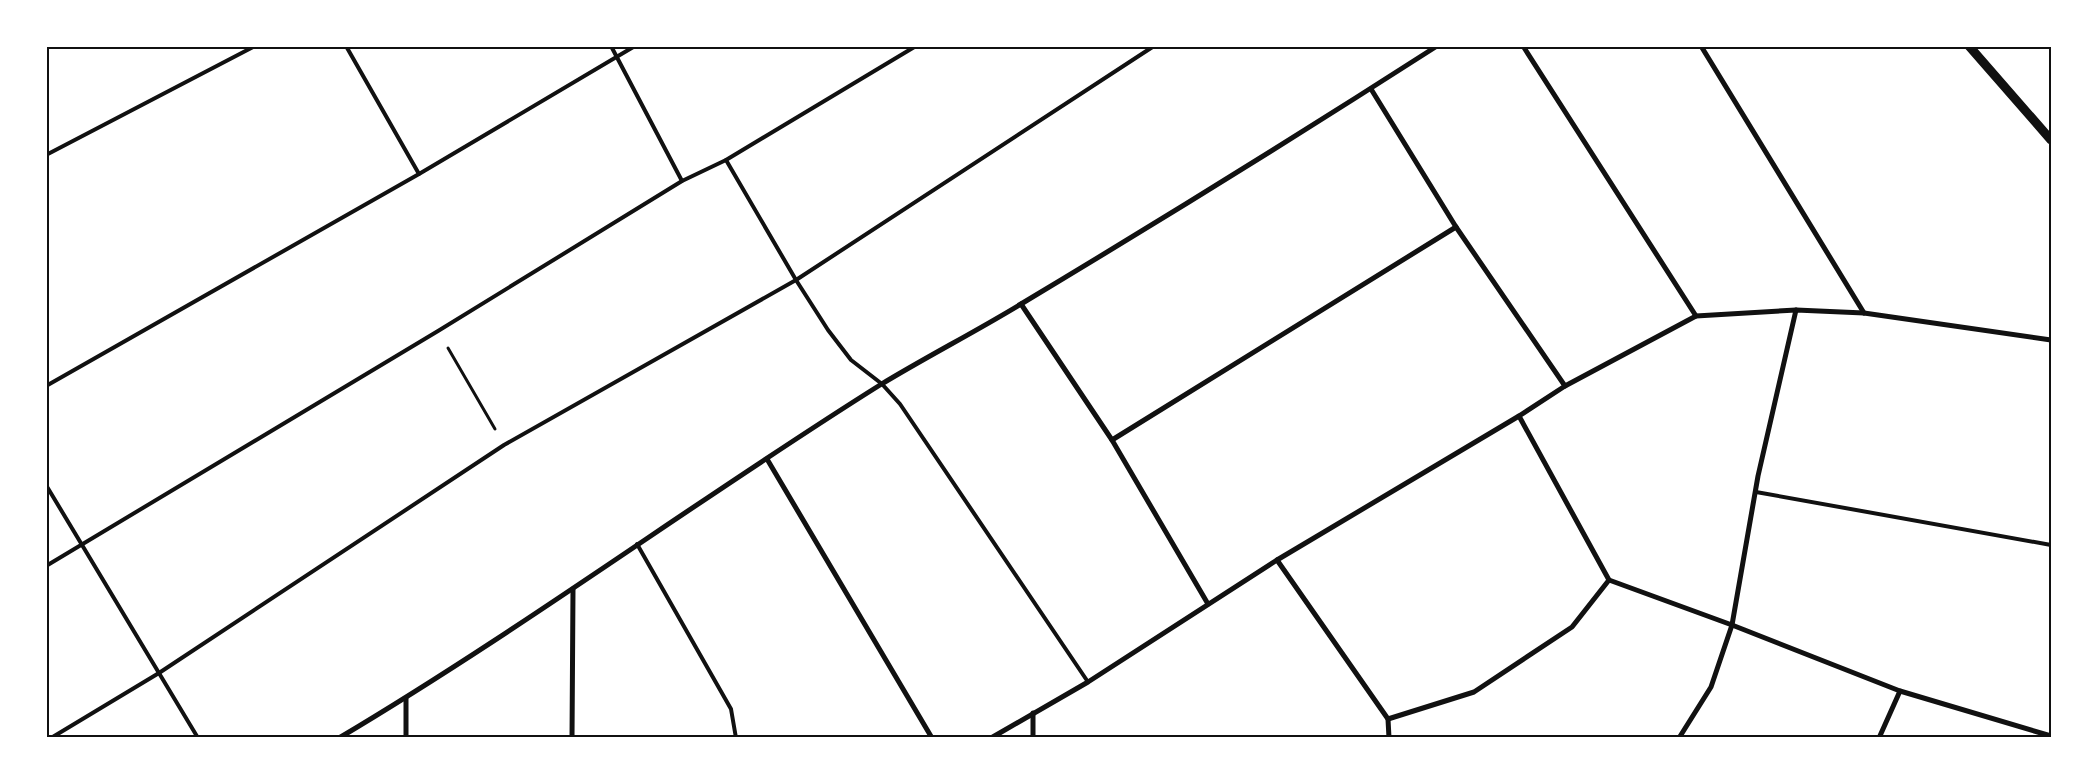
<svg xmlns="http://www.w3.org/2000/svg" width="2097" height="784" font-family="Roboto,sans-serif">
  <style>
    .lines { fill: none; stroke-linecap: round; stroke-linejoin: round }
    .path { stroke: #111; stroke-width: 3 }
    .service { stroke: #111; stroke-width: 4 }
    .minor { stroke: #111; stroke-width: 5 }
    .tertiary { stroke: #111; stroke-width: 9 }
    .neatline { fill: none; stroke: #111; stroke-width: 2 }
  </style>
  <rect width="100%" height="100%" fill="#fff"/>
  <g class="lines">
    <polyline class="path" points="448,348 495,429"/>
    <g class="service">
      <polyline points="346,46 419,174"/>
      <polyline points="611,46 682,181"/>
      <polyline points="46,155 255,46"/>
      <polyline points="726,160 796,280 828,330 851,360 882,384 900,404 1088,682"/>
      <polyline points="46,386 419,174 635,46"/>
      <polyline points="46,485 198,738"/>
      <polyline points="1756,492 2051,545"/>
      <polyline points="637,544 731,709 736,738"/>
      <polyline points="46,566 438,331 682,181 726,160 916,46"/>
      <polyline points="51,738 159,673 504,445 796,280 1154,46"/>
    </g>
    <g class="minor">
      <polyline points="1523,46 1696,316"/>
      <polyline points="1701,46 1864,313"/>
      <polyline points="1371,89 1456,227 1565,386"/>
      <polyline points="1021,304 1112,440 1208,604"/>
      <polyline points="1112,440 1456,227"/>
      <polyline points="767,459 932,738"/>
      <polyline points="1277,560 1388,719 1389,738"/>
      <polyline points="1609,580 1732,625 1900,691 2051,736"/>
      <polyline points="406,698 406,738"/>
      <polyline points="1033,713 1033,738"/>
      <polyline points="1388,719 1474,692 1572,627 1609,580 1519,416"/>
      <path d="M339 738C524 628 698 499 880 385 926 357 975 332 1021 304 1161 220 1300 134 1437 46"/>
      <polyline points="572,738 573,589"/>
      <polyline points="991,738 1088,682 1277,560 1519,416 1565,386 1696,316 1796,310 1864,313 2051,340"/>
      <polyline points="1679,738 1711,687 1732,625 1758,476 1796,310"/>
      <polyline points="1879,738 1900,691"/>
    </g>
    <polyline class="tertiary" points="1969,46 2051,140"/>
  </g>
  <rect width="2097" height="784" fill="none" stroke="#ffffff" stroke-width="95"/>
  <rect x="48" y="48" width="2002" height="688" class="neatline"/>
</svg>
